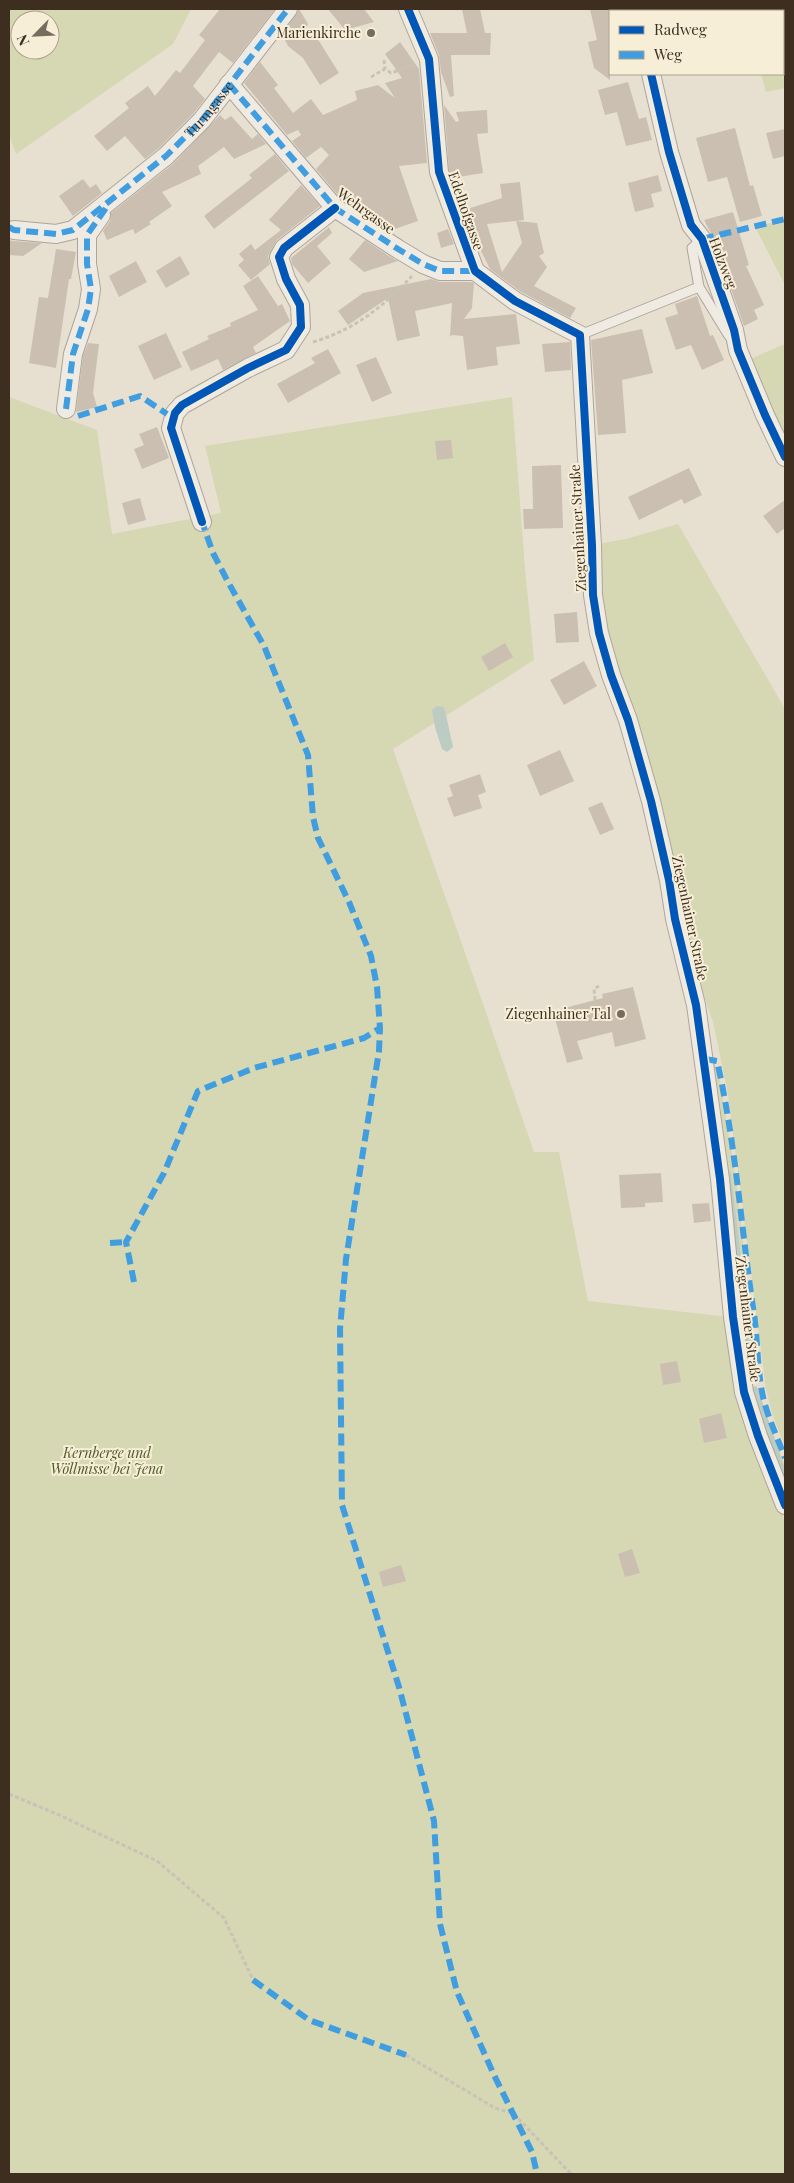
<svg xmlns="http://www.w3.org/2000/svg" width="794" height="2183" font-family="'Playfair Display',serif">
  <style>
    .green { fill: #d6d7b3; fill-rule: evenodd }
    .water { fill: #bcccc2 }
    .lines { fill: none; stroke-linecap: round; stroke-linejoin: round }
    .stream { stroke: #bcccc2; stroke-width: 5.5 }
    .building { fill: #cbbfb2 }
    .lane-casing { stroke: #ada599; stroke-width: 11 }
    .street-casing { stroke: #ada599; stroke-width: 20 }
    .path { stroke: #c8c2b9; stroke-width: 3; stroke-dasharray: 4 2.5; stroke-linecap: butt }
    .lane { stroke: #efebe3; stroke-width: 9 }
    .street { stroke: #efebe3; stroke-width: 18 }
    .quiet { stroke: #3f9de0; stroke-width: 6; stroke-dasharray: 12 6; stroke-linecap: butt }
    .cycleway-casing { stroke: #f7eed8; stroke-width: 11 }
    .cycleway { stroke: #0057b8; stroke-width: 8 }
    .poi-dot { fill: #786c5e; stroke: #f7eed8; stroke-width: 2 }
    .labels { text-anchor: middle; stroke-width: 4; stroke-linejoin: round; paint-order: stroke }
    .poi-label { font-size: 14px; fill: #3d2e20; stroke: #f7eed8; text-anchor: end }
    .street-label { font-size: 14px; fill: #3d2e20; stroke: #f7eed8 }
    .park-label { font-size: 14px; font-style: italic; fill: #4d5a26; stroke: #f7eed8 }
  </style>
  <rect width="100%" height="100%" fill="#e7e0d1"/>
  <g class="green">
    <path d="M9 9H191L173 44 16 154 9 135ZM20 20H50V50H20Z"/>
    <polygon points="742,9 785,9 785,88 766,92 761,74 783,74 783,11 742,11"/>
    <polygon points="785,219 785,285 755,227"/>
    <polygon points="785,344 785,445 750,359"/>
    <polygon points="9,397 97,430 112,534 221,513 205,446 512,397 525,568 534,660 393,749 481,998 534,1152 559,1152 588,1301 729,1317 785,1523 785,2174 9,2174"/>
    <polygon points="678,524 785,709 785,1447 772,1413 766,1389 728,1094 713,1022 698,979 679,896 605,631 600,594 598,544 626,539"/>
    <path d="M714 1062 720 1080 737 1187 758 1373C752 1376 750 1375 745 1371L710 1064Z"/>
    <polygon points="756,1388 760,1390 763,1406 785,1466 785,1489 752,1390"/>
  </g>
  <polygon class="water" points="437,706 443,707 445,710 453,747 447,752 442,749 435,727 432,710"/>
  <g class="lines">
    <g class="stream">
      <polyline points="728,1174 753,1376"/>
      <polyline points="755,1389 785,1478"/>
    </g>
  </g>
  <g class="building">
    <polygon points="220,9 275,9 233,63 219,52 193,86 205,99 194,113 159,148 145,159 125,136 107,151 94,136 129,108 125,103 148,86 155,96 176,70 180,73 205,40 199,35"/>
    <polygon points="299,9 308,24 304,30 319,41 339,73 320,85 303,58 288,46 282,34"/>
    <polygon points="328,9 364,9 374,22 345,30"/>
    <polygon points="462,9 480,9 485,33 491,33 490,55 451,55 454,96 450,97 441,72 439,55 430,33 467,33"/>
    <polygon points="590,9 610,9 610,80 594,68 588,42 597,40"/>
    <polygon points="400,42 419,69 427,163 399,166 418,221 389,231 342,200 316,169 329,155 321,147 306,158 292,141 301,135 298,130 287,135 244,83 260,62 278,85 274,88 293,113 311,99 323,115 357,100 355,91 378,85 395,98 385,83 402,78 385,54"/>
    <polygon points="628,82 639,119 646,117 652,140 626,146 617,112 605,115 598,90"/>
    <polygon points="444,105 456,122 459,121 456,112 487,110 488,133 477,134 483,173 452,178 449,170"/>
    <polygon points="220,115 225,120 231,116 252,139 258,134 266,144 234,159 224,147 198,166 201,174 162,192 172,206 149,222 151,224 135,234 133,229 107,240 103,231 110,221 111,213 173,164"/>
    <polygon points="735,128 750,186 753,185 762,216 740,222 727,177 708,182 696,138"/>
    <polygon points="785,129 785,156 773,159 766,133"/>
    <polygon points="275,154 289,171 214,229 204,216 252,178 249,175"/>
    <polygon points="658,175 662,191 651,194 654,207 635,212 628,183"/>
    <polygon points="83,179 90,188 96,184 102,193 73,216 59,196"/>
    <polygon points="520,182 524,220 487,224 502,272 522,243 516,221 537,223 544,253 539,256 547,267 534,286 576,308 570,318 521,292 490,269 474,237 464,210 502,198 500,184"/>
    <polygon points="301,185 320,206 277,240 268,256 270,264 251,280 238,265 244,260 239,254 251,244 255,250 281,230 269,220"/>
    <polygon points="733,212 749,265 746,266 764,305 754,310 758,319 744,326 712,235 704,220"/>
    <polygon points="329,227 332,233 317,246 331,263 308,283 292,264 291,258"/>
    <polygon points="448,229 454,244 441,248 437,233"/>
    <polygon points="9,240 13,241 42,243 23,256 9,255"/>
    <polygon points="365,240 392,258 398,261 364,272 349,259"/>
    <polygon points="56,249 76,252 71,279 69,279 56,368 29,363 39,297 48,298"/>
    <polygon points="180,256 190,274 166,288 156,271"/>
    <polygon points="136,261 147,282 119,297 109,276"/>
    <polygon points="258,276 278,306 282,304 290,321 253,347 256,353 223,370 218,359 191,371 182,352 209,339 207,336 231,326 230,323 258,310 243,286"/>
    <polygon points="431,279 440,282 470,282 474,283 472,308 464,319 516,314 520,344 496,347 498,365 467,370 463,336 452,335 450,337 452,303 415,311 420,336 397,341 388,298 348,325 338,311 363,293"/>
    <polygon points="697,296 710,336 713,335 724,360 702,370 691,345 676,350 665,318 678,314 675,304"/>
    <polygon points="642,329 653,373 622,380 626,433 598,435 591,340"/>
    <polygon points="166,333 182,367 154,380 138,346"/>
    <polygon points="570,342 571,370 545,372 542,344"/>
    <polygon points="88,343 99,344 93,393 97,407 76,412 83,356"/>
    <polygon points="328,349 341,373 288,403 277,384 315,363 311,358"/>
    <polygon points="376,357 392,393 372,402 356,365"/>
    <polygon points="157,427 169,458 142,469 134,449 144,445 139,434"/>
    <polygon points="451,440 453,458 437,460 435,441"/>
    <polygon points="561,465 563,528 524,529 523,509 533,509 532,466"/>
    <polygon points="689,468 702,495 684,504 682,499 639,520 628,497"/>
    <polygon points="140,498 146,520 128,525 122,503"/>
    <polygon points="785,500 785,528 777,534 763,516"/>
    <polygon points="577,612 579,642 556,643 554,614"/>
    <polygon points="505,643 513,657 489,671 481,657"/>
    <polygon points="584,661 597,686 564,705 550,680"/>
    <polygon points="560,750 574,781 540,796 527,765"/>
    <polygon points="480,774 486,792 478,795 482,808 454,817 447,798 453,796 449,785"/>
    <polygon points="602,802 614,829 600,835 588,808"/>
    <polygon points="633,987 646,1039 615,1047 612,1032 577,1041 583,1059 567,1063 553,1011 603,998 602,994"/>
    <polygon points="661,1173 663,1202 645,1203 645,1207 621,1208 619,1175"/>
    <polygon points="709,1203 711,1221 694,1223 692,1204"/>
    <polygon points="677,1361 681,1382 663,1385 660,1364"/>
    <polygon points="721,1413 727,1438 704,1443 699,1419"/>
    <polygon points="632,1549 640,1573 625,1577 618,1554"/>
    <polygon points="401,1565 406,1581 383,1587 379,1572"/>
  </g>
  <g class="lines">
    <defs>
      <g id="lane">
        <polyline points="702,239 692,248 699,287 729,336"/>
        <polyline points="580,335 699,287"/>
      </g>
      <g id="street">
        <polyline points="408,9 429,59 439,172 475,271 515,301 580,335 592,545 593,595 599,633 611,675 628,720 651,801 669,880 675,919 696,1005 720,1179 733,1317 744,1392 758,1436 785,1505"/>
        <polyline points="636,9 637,11"/>
        <polyline points="651,74 669,152 691,225 702,239 734,330 738,350 765,415 785,457"/>
        <polyline points="229,84 335,208 398,249 423,264 440,271 475,271"/>
        <polyline points="14,230 56,234 73,230 166,156 202,120 288,9"/>
        <polyline points="66,409 73,354 88,309 91,289 87,264 87,235 101,215"/>
        <polyline points="202,522 171,428 175,413 182,405 248,368 286,350 301,327 300,305 286,279 279,257 284,248 335,208"/>
      </g>
    </defs>
    <use href="#lane" class="lane-casing"/>
    <use href="#street" class="street-casing"/>
    <g class="path">
      <polyline points="384,60 385,69"/>
      <polyline points="371,77 385,69 391,73 413,65"/>
      <path d="M313 342C354 330 383 307 412 276"/>
      <polyline points="595,1000 594,989 599,986"/>
      <polyline points="9,1794 57,1814 157,1861 224,1918 253,1980"/>
      <polyline points="406,2055 495,2108 514,2114 571,2174"/>
    </g>
    <use href="#lane" class="lane"/>
    <use href="#street" class="street"/>
    <g class="quiet">
      <polyline points="229,84 335,208 398,249 423,264 440,271 475,271"/>
      <path id="s1" d="M9 227 14 230 56 234 73 230 166 156 202 120 288 9"/>
      <polyline points="702,239 785,219"/>
      <polyline points="66,409 73,354 88,309 91,289 87,264 87,235 106,208"/>
      <polyline points="78,416 140,396 167,414"/>
      <polyline points="201,519 213,553 228,582 264,646 308,755 313,817 318,838 349,902 371,956 377,987 380,1028 379,1051 346,1259 340,1329 342,1505 399,1687 434,1821 440,1924 457,1992 494,2075 532,2152 537,2174"/>
      <path d="M705 1059 717 1061C736 1144 741 1229 754 1314 758 1342 757 1373 764 1401 769 1420 778 1439 785 1458"/>
      <polyline points="110,1243 126,1242"/>
      <polyline points="134,1282 126,1242 164,1173 198,1091 254,1068 364,1038 380,1028"/>
      <polyline points="253,1980 309,2020 406,2055"/>
    </g>
    <defs>
      <g id="cycleway">
        <polyline points="408,9 429,59 439,172 475,271 515,301 580,335 592,545 593,595 599,633 611,675 628,720 651,801 669,880 675,919 696,1005 720,1179 733,1317 744,1392 758,1436 785,1505"/>
        <polyline points="651,74 669,152 691,225 702,239 734,330 738,350 765,415 785,457"/>
        <polyline points="202,522 171,428 175,413 182,405 248,368 286,350 301,327 300,305 286,279 279,257 284,248 335,208"/>
      </g>
    </defs>
    <use href="#cycleway" class="cycleway-casing"/>
    <use href="#cycleway" class="cycleway"/>
  </g>
  <g class="poi-dot">
    <circle cx="371" cy="33" r="5"/>
    <circle cx="621" cy="1014" r="5"/>
  </g>
  <g class="labels">
    <g class="poi-label">
      <text x="361" y="38">Marienkirche</text>
      <text x="611" y="1019">Ziegenhainer Tal</text>
    </g>
    <g class="street-label">
      <text dy="5" stroke="none"><textPath href="#s1" startOffset="248">Turmgasse</textPath></text>
      <text transform="translate(366 211) rotate(36)" y="5">Wehrgasse</text>
      <text transform="translate(466 211) rotate(71)" y="5">Edelhofgasse</text>
      <text transform="translate(723 263) rotate(69)" y="5">Holzweg</text>
      <text transform="translate(578 528) rotate(-93)" y="5">Ziegenhainer Straße</text>
      <text transform="translate(690 918) rotate(78)" y="5">Ziegenhainer Straße</text>
      <text transform="translate(748 1319) rotate(83)" y="5">Ziegenhainer Straße</text>
    </g>
    <g class="park-label">
      <text x="107" y="1458">Kernberge und<tspan x="107" dy="16">Wöllmisse bei Jena</tspan></text>
    </g>
  </g>
  <rect width="794" height="2183" fill="none" stroke="#3d2e20" stroke-width="20"/>
  <rect x="609" y="10" width="175" height="65" fill="#f7eed8" stroke="#ada18e"/>
  <rect x="619" y="26" width="25" height="8" fill="#0057b8" stroke="#ada18e"/>
  <text x="654" y="35" font-size="15" fill="#3d2e20">Radweg</text>
  <rect x="619" y="51" width="25" height="8" fill="#3f9de0" stroke="#ada18e"/>
  <text x="654" y="60" font-size="15" fill="#3d2e20">Weg</text>
  <g transform="translate(35 35) rotate(246)"><circle r="24" fill="#f7eed8" stroke="#ada18e"/>
  <path d="M0-4L9 19L0 12L-9 19Z" fill="#786c5e"/>
  <text y="-8" font-size="14" font-weight="bold" text-anchor="middle" fill="#3d2e20">N</text>
  </g>
</svg>
